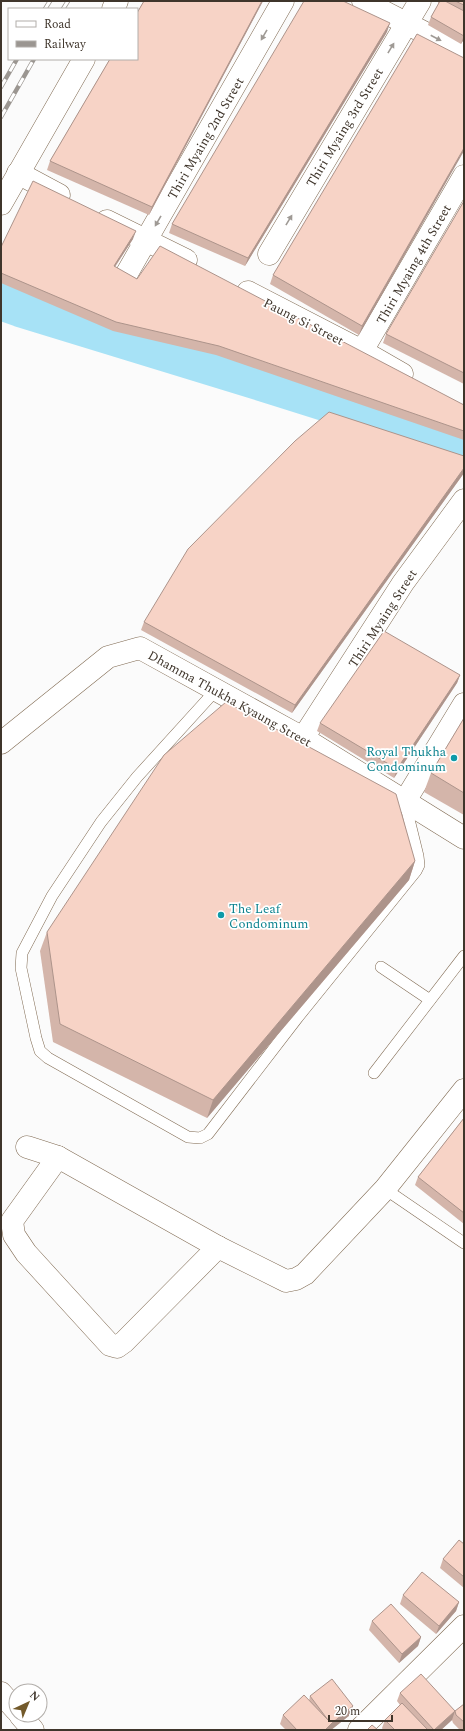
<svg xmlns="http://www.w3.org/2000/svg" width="465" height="1731" font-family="Spectral,serif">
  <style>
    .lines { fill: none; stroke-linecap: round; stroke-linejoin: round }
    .river { stroke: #a7e2f6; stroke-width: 38 }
    .lane-casing { stroke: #816b53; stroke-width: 12 }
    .street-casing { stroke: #816b53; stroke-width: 23 }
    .secondary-casing { stroke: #816b53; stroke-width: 23 }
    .lane { stroke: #fff; stroke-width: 11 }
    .street { stroke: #fff; stroke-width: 22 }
    .secondary { stroke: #fff; stroke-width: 22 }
    .rail-casing { stroke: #9b9691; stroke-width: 4.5 }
    .rail { stroke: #fff; stroke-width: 3; stroke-dasharray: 9; stroke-linecap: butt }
    .wall { fill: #d4b5aa }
    .shaded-wall { fill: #ad948b }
    .building { fill: #f7d3c6; stroke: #ad948b }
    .oneway { fill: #9f9a95 }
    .culture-dot { fill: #0f9aa8; stroke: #fff; stroke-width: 1.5 }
    .labels { text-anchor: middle; stroke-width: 3.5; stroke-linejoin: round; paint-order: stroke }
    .street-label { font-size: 13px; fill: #3f352b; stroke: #fff }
    .culture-label { font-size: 13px; fill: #0d838f; stroke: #fff; text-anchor: end }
  </style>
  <rect width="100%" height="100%" fill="#fbfbfb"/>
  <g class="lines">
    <polyline class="river" points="1,301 20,308 274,386 464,446"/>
    <defs>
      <g id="lane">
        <polyline points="216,690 137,777 101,822 52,896 22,953 21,968 36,1038 40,1051 48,1058 188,1137 200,1138 208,1134 298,1017 416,871 419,865 418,856 405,803"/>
        <polyline points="381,967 430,1000"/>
        <polyline points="374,1073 464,956"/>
        <polyline points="385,1189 464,1243"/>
      </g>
      <g id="street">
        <polyline points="363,1 464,53"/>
        <polyline points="18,173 59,195"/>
        <polyline points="107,221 186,260"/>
        <polyline points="269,254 420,1"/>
        <polyline points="126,275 283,1"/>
        <polyline points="248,292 362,351 402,374"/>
        <polyline points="362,351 464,176"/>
        <polyline points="303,738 403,583 464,500"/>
        <polyline points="1,743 108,657 140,648 303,738 464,838"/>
        <polyline points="405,801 464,704"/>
        <polyline points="27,1147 58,1157 218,1247 286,1281 296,1279 305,1274 385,1189 464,1090"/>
        <polyline points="58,1157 12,1221 14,1235 26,1253 110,1345 117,1347 124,1342 218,1247"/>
        <polyline points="1,1693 16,1710"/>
        <polyline points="20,1715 33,1730"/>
        <polyline points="359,1730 464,1626"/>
      </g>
      <g id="secondary">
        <polyline points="113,9 117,1"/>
        <polyline points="1,204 84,59"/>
      </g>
    </defs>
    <use href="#lane" class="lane-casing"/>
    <use href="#street" class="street-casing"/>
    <use href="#secondary" class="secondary-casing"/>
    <use href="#lane" class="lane"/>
    <use href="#street" class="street"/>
    <use href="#secondary" class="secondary"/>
    <defs>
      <g id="rail">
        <polyline points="45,9 50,1"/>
        <polyline points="63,9 68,1"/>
        <polyline points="1,87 17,59"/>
        <polyline points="1,117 34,59"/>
      </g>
    </defs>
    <use href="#rail" class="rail-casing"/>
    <use href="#rail" class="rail"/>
  </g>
  <g class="wall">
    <polygon points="144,1 263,1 149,215 47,170 50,161"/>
    <polygon points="438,1 464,1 464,39 461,44 428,25 431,17 439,3 438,3"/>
    <polygon points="387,32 245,266 169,233 172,224"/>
    <polygon points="464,58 359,335 270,284 273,275"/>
    <polygon points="464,201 464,384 383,343 386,334"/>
    <polygon points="133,239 115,267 137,279 464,405 464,440 216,355 113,331 1,283 1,247"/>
    <polygon points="464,456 464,473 292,713 141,630 144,622"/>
    <polygon points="460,675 457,683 394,778 317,731 320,723"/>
    <polygon points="464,718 464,815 424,792 431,773"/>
    <polygon points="415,861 409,880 207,1118 53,1042 40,951 47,932"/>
    <polygon points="464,1118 464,1224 415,1185 418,1177"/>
    <polygon points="464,1544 464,1588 440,1568 443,1559"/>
    <polygon points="403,1595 459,1602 456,1611 436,1634 400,1604"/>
    <polygon points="372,1621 421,1637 418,1646 399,1663 369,1630"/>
    <polygon points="400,1693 455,1711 464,1704 464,1730 460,1730 453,1723 452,1720 441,1730 383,1730 382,1728 385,1720 400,1705 397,1701"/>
    <polygon points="310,1696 353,1706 350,1715 331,1730 286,1730 280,1724 283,1715 309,1701"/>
  </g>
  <g class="shaded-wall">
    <polygon points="262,1 263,1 149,215 152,207"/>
    <polygon points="390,23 387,32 245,266 248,258"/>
    <polygon points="464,35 464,39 461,44"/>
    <polygon points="464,148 464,151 359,335 362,326"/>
    <polygon points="136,231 133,239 110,274 114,266"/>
    <polygon points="464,468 464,473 292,713 295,705"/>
    <polygon points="460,675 457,683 394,778 397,769"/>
    <polygon points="415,861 409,880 207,1118 213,1100"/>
    <polygon points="459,1602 456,1611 436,1634 439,1626"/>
    <polygon points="421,1637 418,1646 399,1663 402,1654"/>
    <polygon points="353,1706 350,1715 331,1730 325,1730 332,1723"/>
    <polygon points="455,1711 452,1720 441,1730 434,1730"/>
  </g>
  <g class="building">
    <polygon points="144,1 262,1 152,207 50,161 110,59 137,59 137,13"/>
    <polygon points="304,1 343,1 390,23 248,258 172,224"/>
    <polygon points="440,1 445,1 464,11 464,36 431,17"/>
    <polygon points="455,1 464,1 464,5"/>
    <polygon points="417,34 464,58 464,148 362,326 273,275"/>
    <polygon points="33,181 136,231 114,266 137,279 160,246 464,405 464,431 219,346 116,322 1,273 1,247"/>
    <polygon points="464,201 464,373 386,334"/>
    <polygon points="329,412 464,456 464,468 295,705 144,622 188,549 295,441"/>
    <polygon points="384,631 460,675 397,769 320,723"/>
    <polygon points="226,702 396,794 415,861 213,1100 60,1024 47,932 164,755"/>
    <polygon points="464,718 464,793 431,773"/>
    <polygon points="464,1118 464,1213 418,1177"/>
    <polygon points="459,1540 464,1544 464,1577 443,1559"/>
    <polygon points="422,1572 459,1602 439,1626 403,1595"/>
    <polygon points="391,1604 421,1637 402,1654 372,1621"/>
    <polygon points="421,1674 455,1711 434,1730 400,1693"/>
    <polygon points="332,1679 353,1706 332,1723 325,1730 297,1730 283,1715 304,1695 328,1720 310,1696"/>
    <polygon points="402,1703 428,1730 395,1730 385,1720"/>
    <polygon points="464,1704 464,1722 456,1715 455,1711"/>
    <polygon points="372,1725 378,1730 367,1730"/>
  </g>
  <defs><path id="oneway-solid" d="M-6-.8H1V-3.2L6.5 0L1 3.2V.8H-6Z"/></defs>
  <g class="oneway">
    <use href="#oneway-solid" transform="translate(264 35) rotate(120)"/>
    <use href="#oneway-solid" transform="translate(436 38) rotate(28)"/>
    <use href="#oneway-solid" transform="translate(391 48) rotate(-59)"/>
    <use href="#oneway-solid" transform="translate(289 220) rotate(-59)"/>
    <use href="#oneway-solid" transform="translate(158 221) rotate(120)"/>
  </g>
  <g class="culture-dot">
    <circle cx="454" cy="758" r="4"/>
    <circle cx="221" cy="915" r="4"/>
  </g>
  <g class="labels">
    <g class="street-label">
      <text transform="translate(344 127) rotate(-59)" y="5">Thiri Myaing 3rd Street</text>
      <text transform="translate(205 138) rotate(-60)" y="5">Thiri Myaing 2nd Street</text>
      <text transform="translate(413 264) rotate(-60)" y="5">Thiri Myaing 4th Street</text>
      <text transform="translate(304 321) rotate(27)" y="5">Paung Si Street</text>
      <text transform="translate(382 618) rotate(-57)" y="5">Thiri Myaing Street</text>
      <text transform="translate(230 698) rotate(29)" y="5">Dhamma Thukha Kyaung Street</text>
    </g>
    <g class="culture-label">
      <text x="446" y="756">Royal Thukha<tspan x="446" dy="15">Condominum</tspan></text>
      <text x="229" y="913" text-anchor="start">The Leaf<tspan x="229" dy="15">Condominum</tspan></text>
    </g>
  </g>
  <rect width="465" height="1731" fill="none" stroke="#3f352b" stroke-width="4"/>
  <rect x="8" y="8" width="130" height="52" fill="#ffffff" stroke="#b2aeaa"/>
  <rect x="16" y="21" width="20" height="6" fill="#ffffff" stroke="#b2aeaa"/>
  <text x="44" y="28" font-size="12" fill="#3f352b">Road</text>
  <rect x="16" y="41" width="20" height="6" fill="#9b9691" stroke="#b2aeaa"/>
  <text x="44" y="48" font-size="12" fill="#3f352b">Railway</text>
  <g transform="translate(28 1703) rotate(44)"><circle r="19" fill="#ffffff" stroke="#b2aeaa"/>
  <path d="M0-3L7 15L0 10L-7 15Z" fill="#735a2b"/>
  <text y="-6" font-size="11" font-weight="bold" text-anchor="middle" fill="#3f352b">N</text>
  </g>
  <path d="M329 1715v6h63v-6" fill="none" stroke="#3f352b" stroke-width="2"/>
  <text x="335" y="1715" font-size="12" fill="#3f352b" stroke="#ffffff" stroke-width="3" paint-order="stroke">20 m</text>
</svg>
